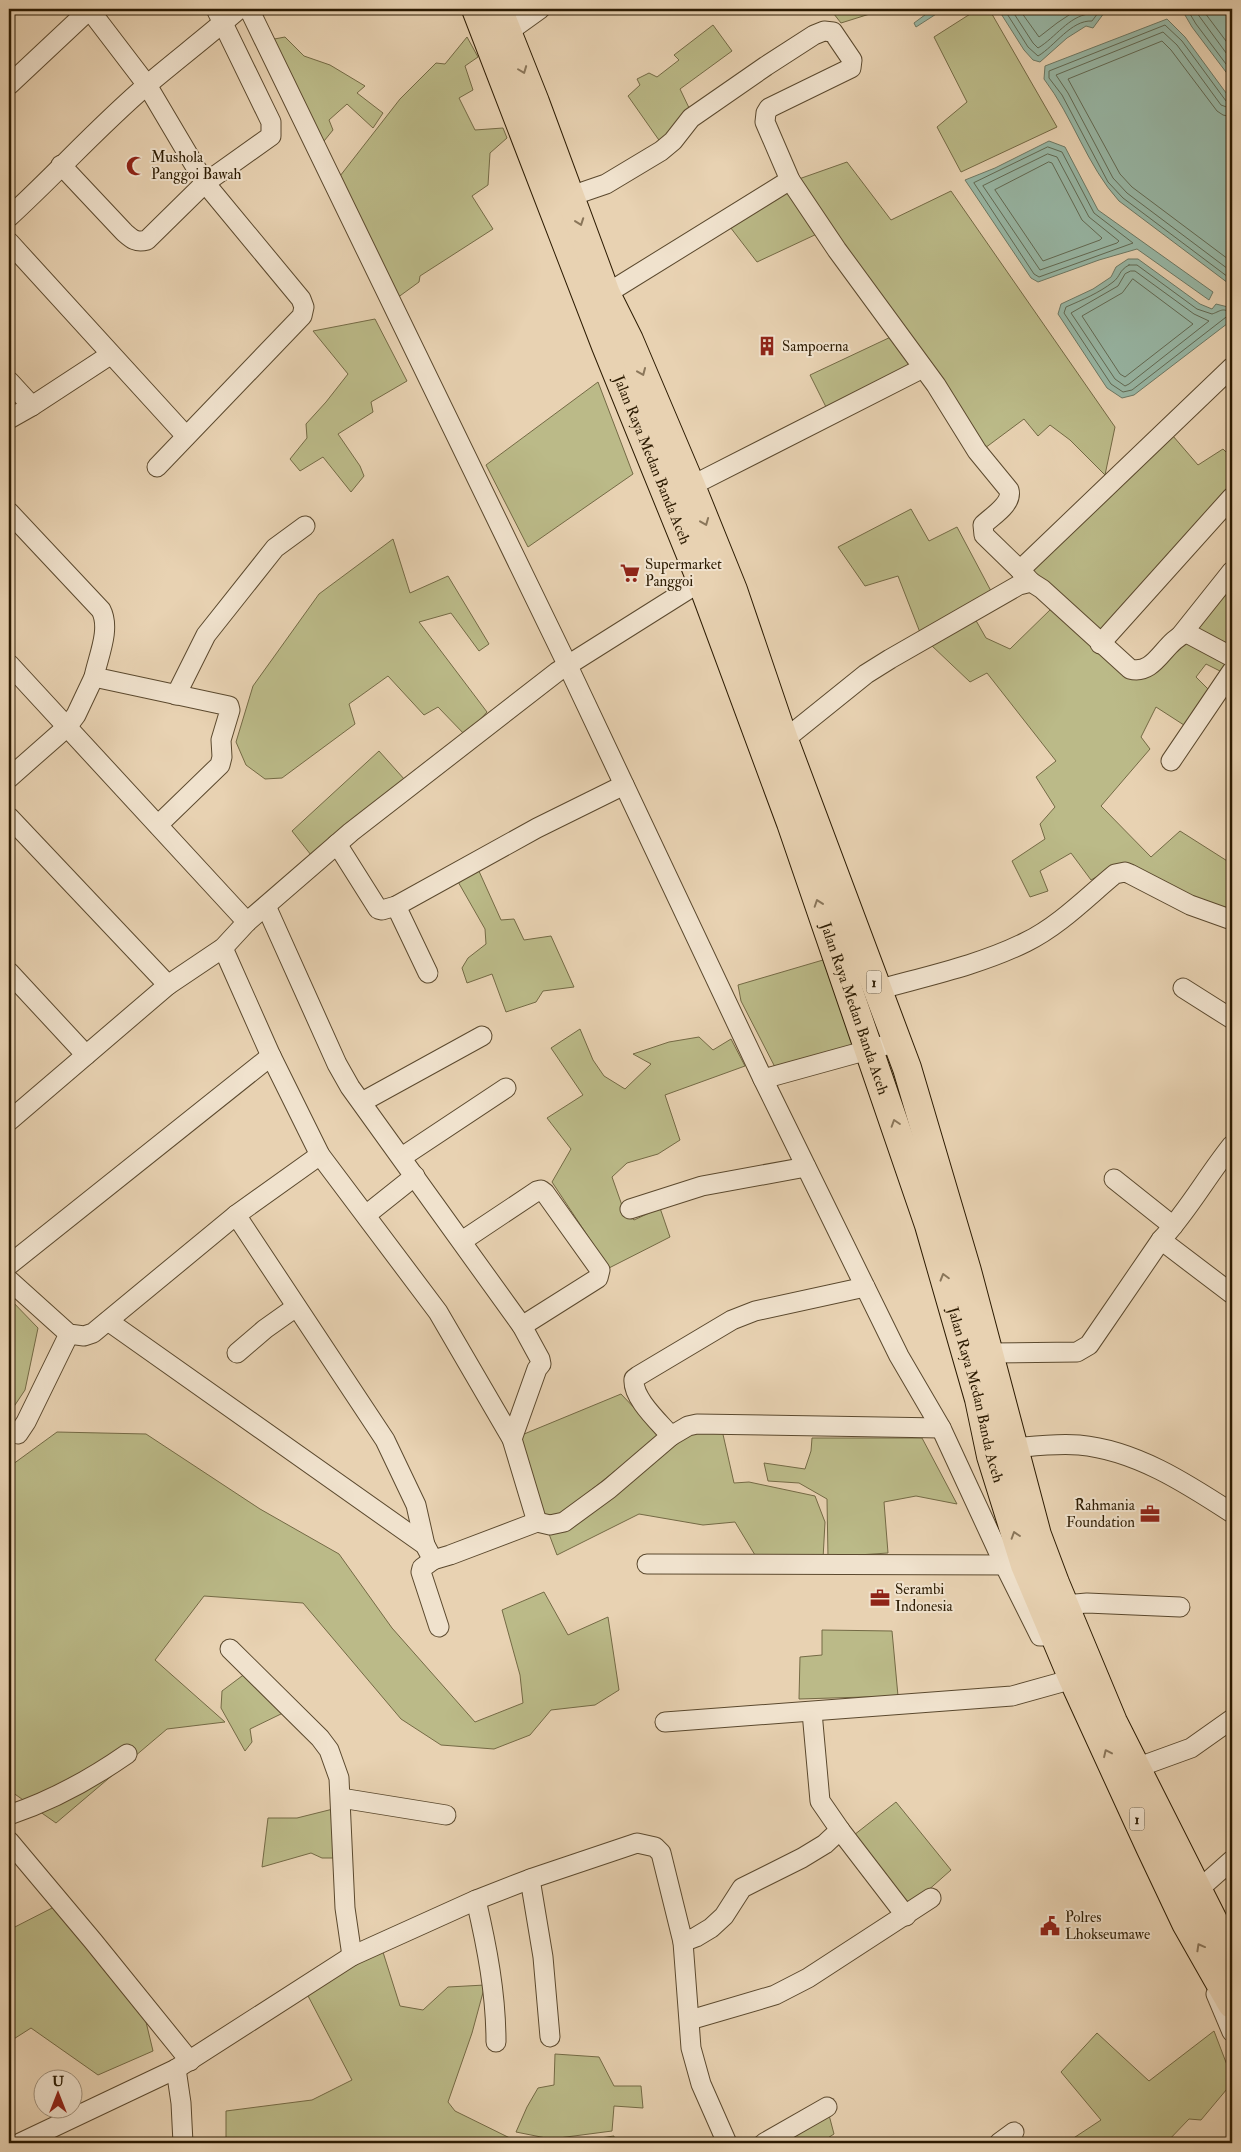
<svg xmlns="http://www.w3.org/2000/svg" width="1241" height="2152" font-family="'IM FELL Double Pica',serif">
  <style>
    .green { fill: #bbba88; stroke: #746a45 }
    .water { fill: #98b8a7; stroke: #6d7965 }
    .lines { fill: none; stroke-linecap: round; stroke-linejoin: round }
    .shore { stroke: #626a54; stroke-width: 1 }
    .street-casing { stroke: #5b492e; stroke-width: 21 }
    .highway-casing { stroke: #2c1b02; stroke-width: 30 }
    .street { stroke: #f0e2cd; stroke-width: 19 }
    .highway { stroke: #e8d2b2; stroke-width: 28 }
    .oneway { stroke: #8a765a }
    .labels { text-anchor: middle; stroke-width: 4; stroke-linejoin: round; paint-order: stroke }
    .shield { fill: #f0e2cd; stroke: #67573f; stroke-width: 1 }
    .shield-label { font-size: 14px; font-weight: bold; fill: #2c1b02 }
    .poi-label { font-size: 15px; fill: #2c1b02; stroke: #f0e2cd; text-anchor: start }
    .street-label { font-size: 15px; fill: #2c1b02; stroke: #f0e2cd }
  </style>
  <rect width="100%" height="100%" fill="#e8d2b2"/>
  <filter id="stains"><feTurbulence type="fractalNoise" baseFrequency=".004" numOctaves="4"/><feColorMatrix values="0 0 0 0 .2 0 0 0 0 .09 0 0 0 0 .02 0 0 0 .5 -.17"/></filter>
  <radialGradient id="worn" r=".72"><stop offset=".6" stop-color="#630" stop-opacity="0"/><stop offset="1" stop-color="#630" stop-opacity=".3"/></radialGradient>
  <g class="green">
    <polygon points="830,9 881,9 876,12 841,23"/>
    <polygon points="978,9 989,9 1057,127 961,172 937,127 967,102 934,37"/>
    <polygon points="713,25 732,51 680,89 691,112 661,143 628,96 640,85 637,79 649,73 657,77 679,60 674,55"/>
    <polygon points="285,37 304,56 330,65 365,86 357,93 383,113 373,128 347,104 329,120 333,130 320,146 269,40"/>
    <polygon points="467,37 478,57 465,66 473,90 459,98 475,130 503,128 507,138 490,153 488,185 472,196 493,229 420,276 419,282 397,298 340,176 400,99 436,63 445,64"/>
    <polygon points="847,162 891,220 951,191 1115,427 1105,475 1070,440 1050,425 1038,436 1024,419 985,448 796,180"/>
    <polygon points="789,186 819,233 757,262 727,223"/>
    <polygon points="375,319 407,381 371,402 373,412 338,434 360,466 364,476 351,492 323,457 300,471 290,459 307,438 306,424 326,402 348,374 313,331"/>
    <polygon points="895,335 912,367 828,411 810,375"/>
    <polygon points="598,382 633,474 528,547 486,465"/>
    <polygon points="1173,436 1198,465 1223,449 1232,458 1232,482 1099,636 1031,572"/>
    <polygon points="911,509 929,541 957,527 991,591 921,635 898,576 865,586 838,547"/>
    <polygon points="393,539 410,593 448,576 489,644 479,651 451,613 419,622 487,712 466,736 438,707 424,715 388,676 349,704 355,724 282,778 265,779 246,765 236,742 253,686 319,594"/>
    <polygon points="1232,585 1232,652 1194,629"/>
    <polygon points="1052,608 1142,678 1185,639 1229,660 1222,672 1206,664 1196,677 1210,691 1187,727 1156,707 1141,737 1150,749 1101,806 1151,857 1180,831 1232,864 1232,908 1228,919 1118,864 1091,880 1071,853 1040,871 1048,891 1030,897 1012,861 1045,839 1040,824 1055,807 1036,777 1056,761 987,673 970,682 931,645 974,617 986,638 1010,649"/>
    <polygon points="379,751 405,780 311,855 292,831"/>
    <polygon points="478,869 501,920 514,919 524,940 551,936 574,987 543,991 536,1002 506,1012 492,974 467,983 462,968 468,958 486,944 485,929 457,880"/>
    <polygon points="823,960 856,1051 777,1071 741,1001 738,985"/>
    <polygon points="580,1029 593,1060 604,1076 625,1089 651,1064 633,1054 669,1042 699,1037 713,1050 731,1039 745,1066 665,1095 680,1140 658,1154 627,1163 612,1177 624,1211 634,1220 660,1208 670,1237 609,1268 552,1182 571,1149 547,1118 583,1095 551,1048"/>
    <polygon points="9,1298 38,1328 25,1390 9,1414"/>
    <polygon points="621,1394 660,1435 561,1514 543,1515 512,1439"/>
    <polygon points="722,1430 734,1483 749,1482 815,1496 825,1522 823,1559 755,1555 735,1522 703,1525 639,1514 557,1555 549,1534 691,1431"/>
    <polygon points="57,1432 146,1434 260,1509 339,1554 392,1628 475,1722 523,1703 520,1675 502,1610 544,1592 568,1635 608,1617 619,1690 595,1705 551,1710 530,1735 494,1749 441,1745 401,1719 303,1603 204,1596 155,1660 225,1722 167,1729 56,1823 9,1790 9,1467"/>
    <polygon points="812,1438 922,1438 957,1504 916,1496 884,1502 888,1553 828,1557 827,1499 799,1483 768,1481 764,1463 805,1469 811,1451"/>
    <polygon points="822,1630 892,1631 898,1696 799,1699 800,1657 822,1655"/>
    <polygon points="246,1673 283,1713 250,1729 252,1742 245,1751 221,1708 222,1691"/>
    <polygon points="896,1802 951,1870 908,1908 854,1835"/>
    <polygon points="337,1808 339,1858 322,1858 311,1853 262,1867 268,1818 297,1818"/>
    <polygon points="58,1905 141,2001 153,2051 98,2075 31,2028 9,2042 9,1930"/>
    <polygon points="382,1949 400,2006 423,2010 448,1987 485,1985 472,2033 448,2102 455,2111 520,2143 226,2143 226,2111 312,2100 352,2080 307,1994"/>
    <polygon points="1214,2031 1232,2078 1232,2083 1201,2120 1189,2119 1166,2143 1066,2143 1101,2120 1061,2072 1097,2033 1149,2081"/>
    <polygon points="555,2054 599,2057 614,2086 641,2086 643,2108 614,2106 612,2131 551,2139 516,2132 527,2107 538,2088 554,2085"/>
    <polygon points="829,2115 834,2134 820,2143 783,2143"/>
    <polygon points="614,2136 614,2143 565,2143"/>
  </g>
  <g class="water">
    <polygon points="933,9 944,9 916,27 914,23"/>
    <polygon points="998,9 1107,9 1093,28 1086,26 1067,38 1040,62 1033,60 1024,50"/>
    <polygon points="1184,9 1232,9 1232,80 1192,27 1182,10"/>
    <path d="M1167 19 1185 37 1232 101V286L1119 201C1087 166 1073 117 1044 79L1045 66Z"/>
    <polygon points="1049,141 1065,147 1098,210 1213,292 1209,300 1137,249 1099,260 1038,282 1031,278 965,180 995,168"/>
    <polygon points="1128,259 1138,259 1200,304 1212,309 1216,304 1232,308 1232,320 1134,395 1122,398 1107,388 1058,314 1061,304 1093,289 1111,277 1116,267"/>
  </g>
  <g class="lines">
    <g class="shore">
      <path d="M1004 9 1028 47 1038 56C1055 46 1071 20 1092 21L1101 9"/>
      <path d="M1011 9 1033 43 1038 48C1055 38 1069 16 1089 14L1093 9"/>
      <polyline points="1019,9 1039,37 1057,23 1078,9"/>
      <polyline points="1187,9 1196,24 1232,72"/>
      <polyline points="1194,9 1232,61"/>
      <polyline points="1202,9 1232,49"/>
      <polyline points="1232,103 1226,101 1182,41 1165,25 1049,71 1049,78 1062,95 1108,182 1123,198 1232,280"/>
      <polyline points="1232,109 1221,105 1177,45 1163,32 1056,75 1068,93 1113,178 1127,193 1232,272"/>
      <polyline points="1232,117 1223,115 1217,111 1171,50 1162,41 1068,79 1120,174 1132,187 1232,262"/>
      <polygon points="1048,147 1062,152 1094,213 1133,243 1039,277 1034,274 974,183"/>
      <polygon points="1048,154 1057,157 1089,217 1119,241 1117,243 1040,270 983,186"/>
      <polygon points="1049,162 1052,163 1082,220 1102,238 1100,240 1043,261 995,190"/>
      <path d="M1129 265H1137L1197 309 1212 314C1219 312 1224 306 1230 314L1132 390 1123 392 1111 384 1064 313 1066 307C1082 300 1099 293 1113 282 1121 276 1118 271 1129 265Z"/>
      <polygon points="1131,271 1135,271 1194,314 1209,321 1129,384 1125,386 1115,379 1071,313 1118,286 1125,274"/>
      <polygon points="1133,279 1193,324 1125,377 1120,374 1082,316 1122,293"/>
    </g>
    <defs>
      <g id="street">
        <polyline points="89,9 147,85 205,183 301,299 304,307 302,316 157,467"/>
        <polyline points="249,9 567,664 763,1079 899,1356 941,1428 1004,1564 1040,1636 1043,1636 1051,1630"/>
        <polyline points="508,32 540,9"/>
        <polyline points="9,85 89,10"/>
        <path d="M61 165 124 232C132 239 136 243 147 240L205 183 271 136V122L216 9"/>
        <path d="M571 196 606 184 661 151 673 141 691 118 766 66 814 35 824 31 833 32 852 60 851 68 769 108 766 113 765 122 790 180 837 250 936 385 977 451 1009 490C1013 504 992 516 983 525L984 535 1020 570 1031 582"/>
        <path d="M9 217C56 174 99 126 147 85 178 59 209 35 239 9"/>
        <polyline points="9,242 186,436"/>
        <polyline points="606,294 790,180"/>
        <polyline points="9,381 32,406"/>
        <polyline points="9,419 32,406 110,355"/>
        <polyline points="691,486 923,368"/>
        <path d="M9 512 101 610C111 629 98 657 94 677L229 706 230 710 221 740 222 757 220 765 158 825"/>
        <polyline points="1020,570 1232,367"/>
        <polyline points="1181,635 1232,571"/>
        <polyline points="1100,644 1232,497"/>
        <polyline points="9,664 247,922"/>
        <polyline points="176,695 206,635 275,548 305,526"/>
        <path d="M784 740 866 674 890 659 1019 585 1031 582 1042 589 1130 669C1156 676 1164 640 1187 633L1232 657"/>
        <polyline points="1171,761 1232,671"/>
        <polyline points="9,778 67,727 76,715 94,677"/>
        <polyline points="9,817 168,985"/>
        <polyline points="337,844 378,909 382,910 396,906 537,828 624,785"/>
        <polyline points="266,906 337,1064 350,1087 522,1326 540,1359 541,1364 537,1369 512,1439"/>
        <polyline points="396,906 428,973"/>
        <polyline points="223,948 271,1056 320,1155 438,1312 512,1439 537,1522"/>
        <polyline points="9,972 86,1055"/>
        <polyline points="1183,988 1232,1019"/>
        <path d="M877 990C927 976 980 965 1026 942 1059 926 1087 897 1115 874L1125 872 1130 874 1190 905 1232 920"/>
        <polyline points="763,1079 897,1042"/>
        <polyline points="362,1102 482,1036"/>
        <polyline points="9,1121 168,985 223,948 247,922 351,832 557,672 711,575"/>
        <polyline points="402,1157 506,1088"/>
        <polyline points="1114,1179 1173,1226"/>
        <polyline points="630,1209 702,1186 806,1167"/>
        <polyline points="236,1215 385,1440 416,1505 425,1545"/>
        <polyline points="366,1215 415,1176"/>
        <polyline points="1161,1240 1232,1294"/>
        <polyline points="462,1241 537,1191 541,1190 545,1193 600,1270 598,1278 522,1326"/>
        <polyline points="9,1265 271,1056"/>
        <polyline points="9,1280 69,1334 84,1336 93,1333 236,1215 320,1155"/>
        <polyline points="108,1321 425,1545 433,1560"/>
        <polyline points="237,1353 265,1329 296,1307"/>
        <path d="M989 1353 1077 1352 1089 1345 1161 1240C1188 1211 1207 1176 1232 1145"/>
        <polyline points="18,1434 26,1422 69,1334"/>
        <path d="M671 1436C659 1422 632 1398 634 1379L638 1376 732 1320 755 1311 865 1287"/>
        <path d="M1013 1448C1035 1446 1057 1443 1079 1445 1135 1450 1186 1483 1232 1513"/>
        <polyline points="647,1564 1014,1565"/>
        <polyline points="1064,1605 1087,1603 1180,1607"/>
        <polyline points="439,1627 421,1572 422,1568 433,1560 450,1555 537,1522 550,1525 564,1522 609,1489 671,1436 688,1426 697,1424 941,1428"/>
        <polyline points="230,1649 320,1738 329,1750 339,1778 345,1908 352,1956"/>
        <polyline points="665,1722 1012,1696 1073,1679"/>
        <polyline points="1128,1773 1136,1768 1191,1748 1232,1719"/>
        <polyline points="341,1798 446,1815"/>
        <path d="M9 1815C51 1801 91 1779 127 1754"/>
        <polyline points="840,1830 906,1916"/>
        <polyline points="9,1841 93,1941 190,2061"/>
        <polyline points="530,1879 543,1957 550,2037"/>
        <polyline points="1197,1891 1232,1860"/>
        <path d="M476 1900C487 1947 496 1994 496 2042"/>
        <polyline points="683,1942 696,1937 711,1928 724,1916 742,1888 802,1858 825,1844 840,1830 820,1801 812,1712"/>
        <polyline points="1216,1994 1232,2032"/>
        <polyline points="690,2020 775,1995 808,1978 931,1898"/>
        <polyline points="176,2069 181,2103 183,2143"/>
        <polyline points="20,2143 176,2069 352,1956 476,1900 530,1879 637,1843 655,1847 661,1853 683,1942 691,2048 701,2084 727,2143"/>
        <polyline points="764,2143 827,2107"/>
        <polyline points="999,2143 1014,2132"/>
      </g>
      <g id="highway">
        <path id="s1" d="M476 9 606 346 701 580 791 823 929 1225 979 1399 991 1456 1025 1565 1073 1679 1150 1847 1186 1923 1232 2004"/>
        <polyline points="498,9 535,102 606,294 629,340 691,486 733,590 784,740 907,1068 967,1271 1037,1535 1055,1583 1113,1722 1232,1958"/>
      </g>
    </defs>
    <use href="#street" class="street-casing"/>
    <use href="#highway" class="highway-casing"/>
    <use href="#street" class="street"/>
    <use href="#highway" class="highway"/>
  </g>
  <defs><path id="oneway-chevron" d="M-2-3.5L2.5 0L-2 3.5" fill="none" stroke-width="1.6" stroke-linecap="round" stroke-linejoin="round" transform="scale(1.25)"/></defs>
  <g class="oneway">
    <use href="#oneway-chevron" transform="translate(523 70) rotate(69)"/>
    <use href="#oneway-chevron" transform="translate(580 222) rotate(70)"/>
    <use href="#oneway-chevron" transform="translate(642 372) rotate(67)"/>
    <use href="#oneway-chevron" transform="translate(705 522) rotate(68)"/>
    <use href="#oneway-chevron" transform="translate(818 903) rotate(-109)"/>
    <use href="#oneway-chevron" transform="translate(895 1123) rotate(-108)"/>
    <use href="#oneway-chevron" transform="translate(944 1277) rotate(-106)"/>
    <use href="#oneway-chevron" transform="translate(1015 1535) rotate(-108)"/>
    <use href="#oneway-chevron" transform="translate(1107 1753) rotate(-115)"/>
    <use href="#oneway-chevron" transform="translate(1200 1947) rotate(-119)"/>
  </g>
  <defs>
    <symbol id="mosque-bare" viewBox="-9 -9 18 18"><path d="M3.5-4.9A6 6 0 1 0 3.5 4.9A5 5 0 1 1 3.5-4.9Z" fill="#8f2418" stroke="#f0e2cd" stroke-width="2.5" paint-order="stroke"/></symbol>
    <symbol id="building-bare" viewBox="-9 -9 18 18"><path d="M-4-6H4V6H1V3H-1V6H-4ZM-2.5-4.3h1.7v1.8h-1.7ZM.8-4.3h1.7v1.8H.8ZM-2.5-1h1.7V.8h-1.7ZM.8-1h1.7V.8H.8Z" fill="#8f2418" stroke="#f0e2cd" stroke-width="2.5" paint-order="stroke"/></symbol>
    <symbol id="supermarket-bare" viewBox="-9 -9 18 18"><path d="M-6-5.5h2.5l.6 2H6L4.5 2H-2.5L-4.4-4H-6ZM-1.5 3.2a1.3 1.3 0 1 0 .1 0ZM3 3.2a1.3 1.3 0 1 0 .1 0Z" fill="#8f2418" stroke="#f0e2cd" stroke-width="2.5" paint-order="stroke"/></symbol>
    <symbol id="office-bare" viewBox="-9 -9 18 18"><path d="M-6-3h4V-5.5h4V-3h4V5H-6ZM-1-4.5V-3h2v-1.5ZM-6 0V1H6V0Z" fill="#8f2418" stroke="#f0e2cd" stroke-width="2.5" paint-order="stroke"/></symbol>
    <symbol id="civic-bare" viewBox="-9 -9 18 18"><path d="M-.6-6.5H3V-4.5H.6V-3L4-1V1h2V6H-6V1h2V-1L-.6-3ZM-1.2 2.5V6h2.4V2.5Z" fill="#8f2418" stroke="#f0e2cd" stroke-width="2.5" paint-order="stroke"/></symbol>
  </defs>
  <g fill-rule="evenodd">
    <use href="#mosque-bare" x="122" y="152" width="28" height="28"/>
    <use href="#building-bare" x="753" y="332" width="28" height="28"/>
    <use href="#supermarket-bare" x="616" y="559" width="28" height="28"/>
    <use href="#office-bare" x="1136" y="1500" width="28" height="28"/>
    <use href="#office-bare" x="866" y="1584" width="28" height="28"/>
    <use href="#civic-bare" x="1036" y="1912" width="28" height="28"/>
  </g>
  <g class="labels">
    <g class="shield">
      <rect x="866.5" y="970.5" width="15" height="23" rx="4"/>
      <rect x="1129.5" y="1807.5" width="15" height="23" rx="4"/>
    </g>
    <g class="shield-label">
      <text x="874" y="987">1</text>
      <text x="1137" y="1824">1</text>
    </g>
    <g class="poi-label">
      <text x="151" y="162">Mushola<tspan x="151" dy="17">Panggoi Bawah</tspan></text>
      <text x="782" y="351">Sampoerna</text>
      <text x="645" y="569">Supermarket<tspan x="645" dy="17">Panggoi</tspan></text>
      <text x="1135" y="1510" text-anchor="end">Rahmania<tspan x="1135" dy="17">Foundation</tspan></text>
      <text x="895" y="1594">Serambi<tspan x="895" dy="17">Indonesia</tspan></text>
      <text x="1065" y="1922">Polres<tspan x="1065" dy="17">Lhokseumawe</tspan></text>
    </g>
    <g class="street-label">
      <text dy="5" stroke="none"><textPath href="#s1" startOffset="484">Jalan Raya Medan Banda Aceh</textPath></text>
      <text dy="5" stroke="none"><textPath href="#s1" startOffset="1069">Jalan Raya Medan Banda Aceh</textPath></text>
      <text dy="5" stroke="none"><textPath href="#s1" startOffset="1474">Jalan Raya Medan Banda Aceh</textPath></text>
    </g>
  </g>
  <rect width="1241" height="2152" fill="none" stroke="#e8d2b2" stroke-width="30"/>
  <rect x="10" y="10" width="1221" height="2132" fill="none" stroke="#2c1b02" stroke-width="2.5"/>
  <rect x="15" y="15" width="1211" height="2122" fill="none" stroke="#2c1b02"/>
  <g transform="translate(58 2094)"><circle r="24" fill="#f0e2cd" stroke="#a2927c"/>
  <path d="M0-4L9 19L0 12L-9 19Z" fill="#8f2418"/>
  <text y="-8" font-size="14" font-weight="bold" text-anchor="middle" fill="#2c1b02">U</text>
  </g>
  <rect width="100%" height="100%" filter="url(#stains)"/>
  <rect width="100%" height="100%" fill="url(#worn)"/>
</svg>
